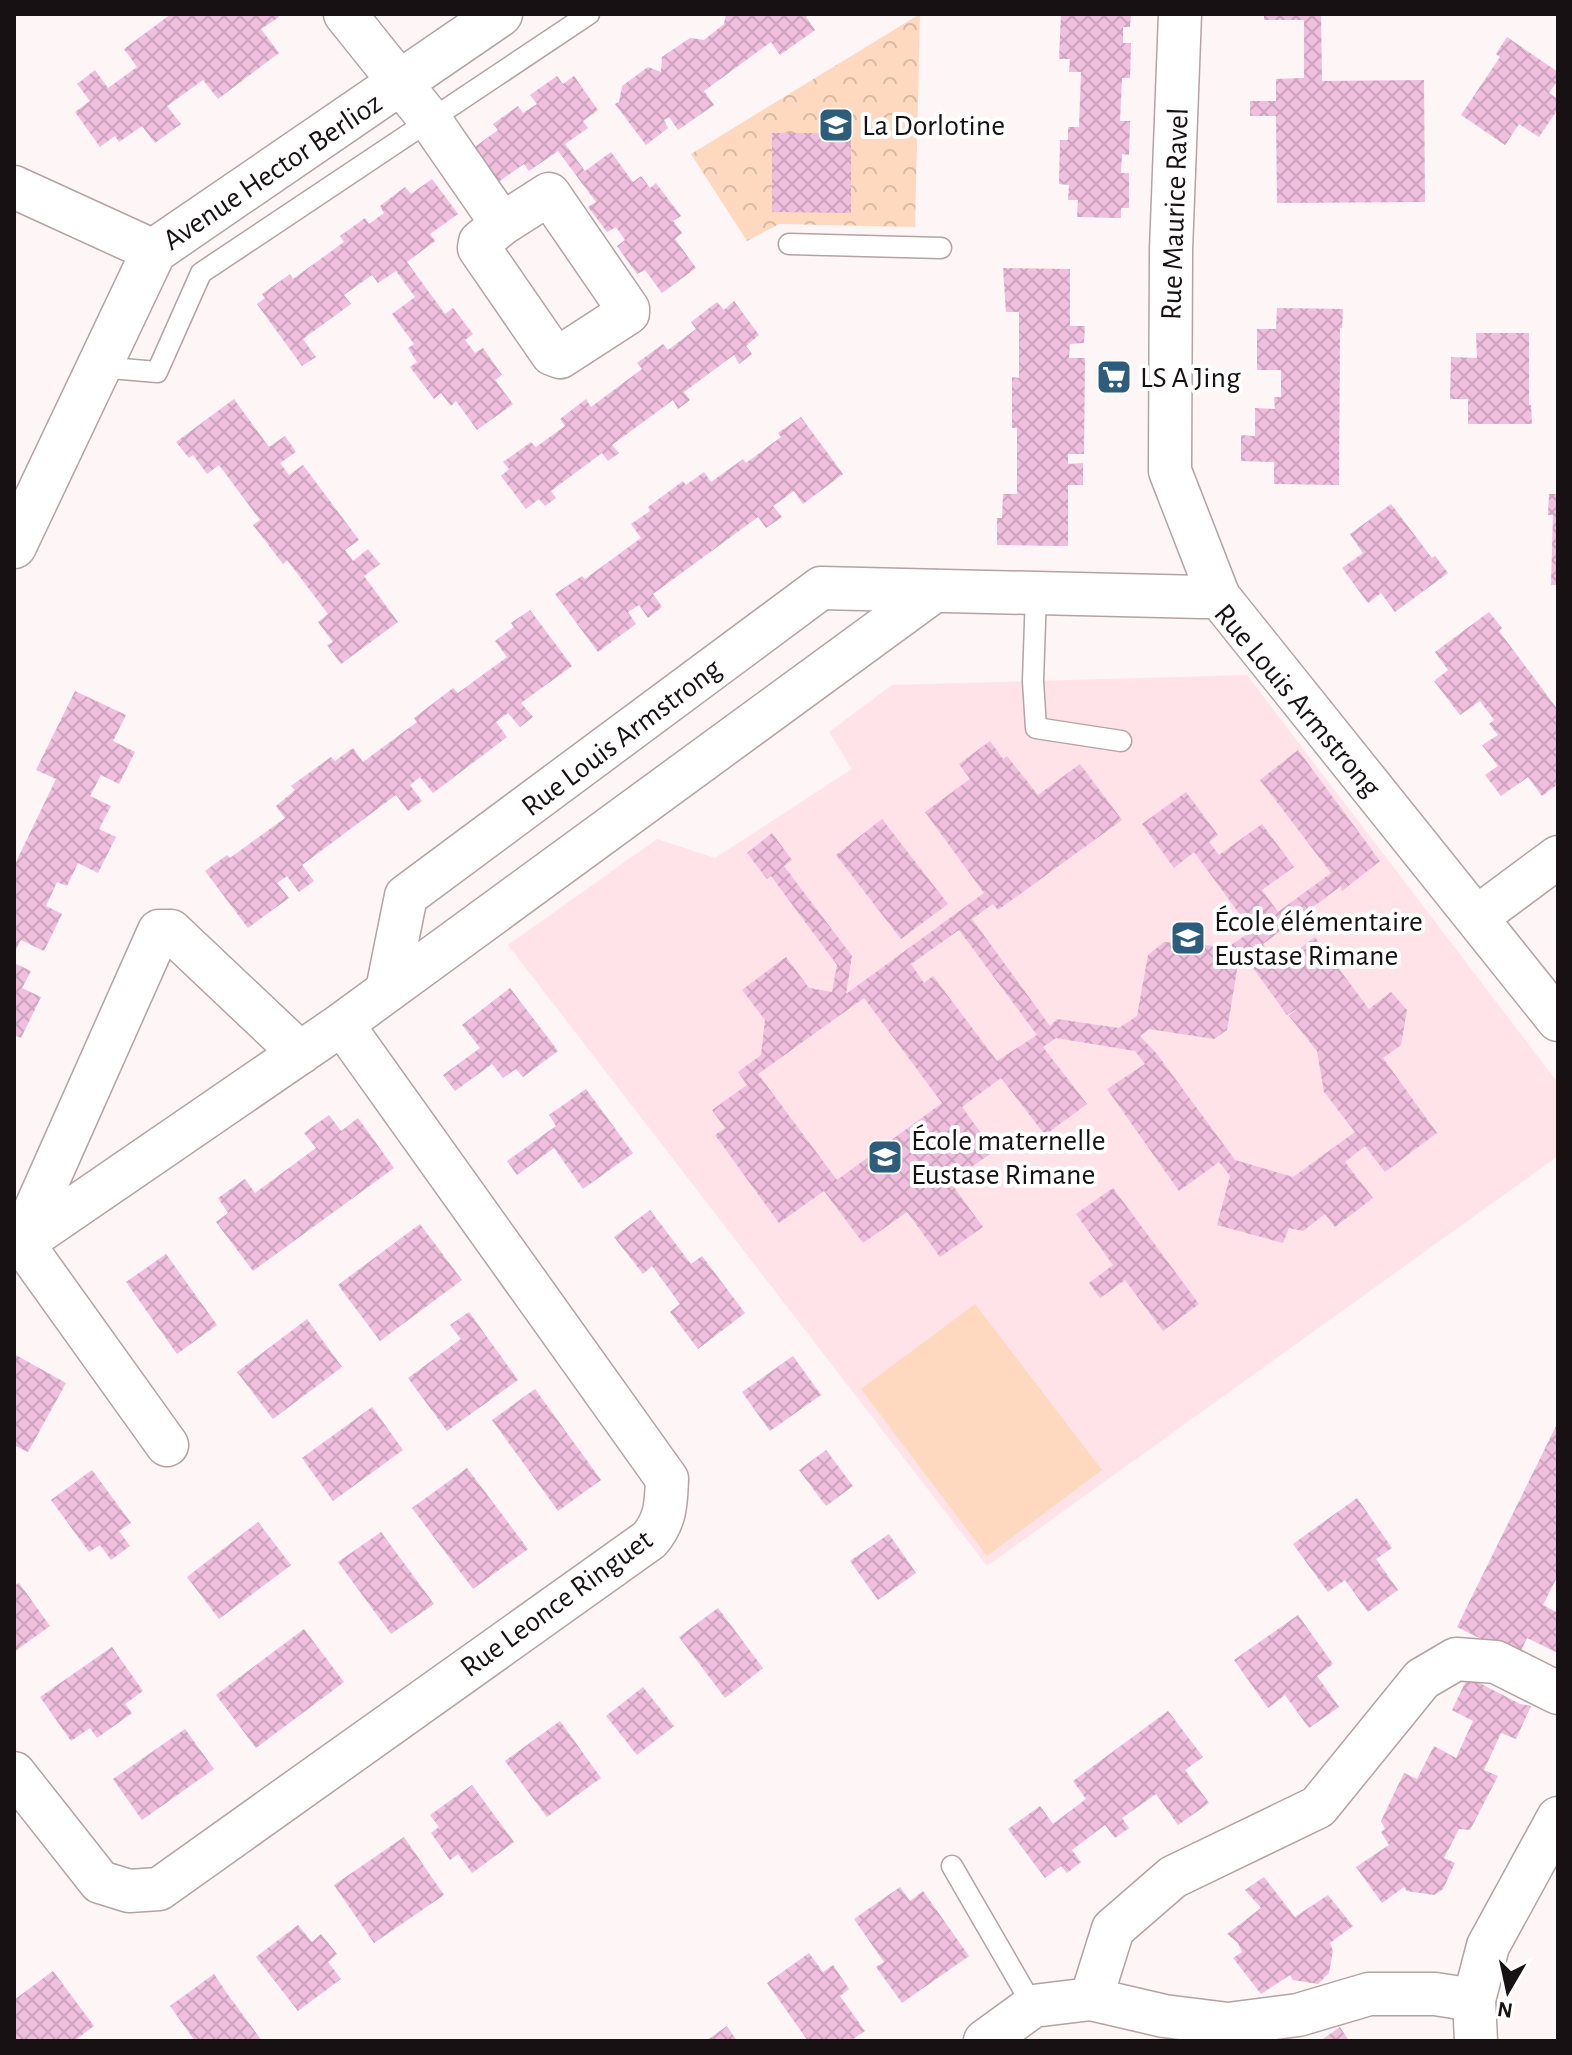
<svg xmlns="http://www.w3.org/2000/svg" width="1572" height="2055" font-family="'Alegreya Sans',sans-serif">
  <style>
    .built { fill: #ffe3e8 }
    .park { fill: url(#park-crowns) }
    .pitch { fill: #fed9bf }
    .building { fill: url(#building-cross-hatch); fill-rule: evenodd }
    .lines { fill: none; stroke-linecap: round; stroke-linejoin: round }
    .service-casing { stroke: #b4a2a5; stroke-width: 23 }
    .minor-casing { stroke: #b4a2a5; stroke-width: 45 }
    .tertiary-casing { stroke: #b4a2a5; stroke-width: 47 }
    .service { stroke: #fff; stroke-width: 20 }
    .minor { stroke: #fff; stroke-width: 42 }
    .tertiary { stroke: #fff; stroke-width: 44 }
    .labels { text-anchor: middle; stroke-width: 8; stroke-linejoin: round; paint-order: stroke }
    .poi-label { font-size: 30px; fill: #181113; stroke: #fff; text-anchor: start }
    .street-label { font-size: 30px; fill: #181113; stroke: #fff }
  </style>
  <defs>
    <pattern id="park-crowns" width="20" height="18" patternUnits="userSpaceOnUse" patternTransform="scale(2)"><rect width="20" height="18" fill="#fed9bf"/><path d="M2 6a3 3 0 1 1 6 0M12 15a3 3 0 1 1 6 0" fill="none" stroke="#d9b9a3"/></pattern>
    <pattern id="building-cross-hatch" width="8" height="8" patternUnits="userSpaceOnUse" patternTransform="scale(2)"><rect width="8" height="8" fill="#f0bfde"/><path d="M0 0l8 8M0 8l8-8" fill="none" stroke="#cda3be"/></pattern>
  </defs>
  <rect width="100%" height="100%" fill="#fdf5f6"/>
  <polygon class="built" points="1247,675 1558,1083 1558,1156 987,1566 508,945 657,839 715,858 852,769 829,732 892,685"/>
  <polygon class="park" points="920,14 915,227 779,224 747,241 691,154"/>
  <polygon class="pitch" points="975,1304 1102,1470 987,1556 861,1389"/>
  <g class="building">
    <polygon points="171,14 277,14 279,17 261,29 279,53 218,99 203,80 167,106 181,124 155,143 142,126 119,142 115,136 100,147 75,112 90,101 77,84 95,70 108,88 137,67 124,49"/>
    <polygon points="726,14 809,14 806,17 815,30 780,55 771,42 704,91 714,105 678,130 669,117 664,120 668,128 646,145 615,104 619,102 622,86 648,67 661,72 662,57 690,38 704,40 724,24"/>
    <polygon points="1061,14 1131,14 1130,27 1123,27 1123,43 1131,43 1130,78 1122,78 1120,121 1130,121 1129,155 1122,154 1121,173 1129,173 1129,208 1121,208 1121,218 1077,217 1078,200 1068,200 1069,185 1059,184 1060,140 1068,140 1068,127 1079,127 1081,72 1069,72 1070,59 1059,59"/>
    <polygon points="1264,14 1321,14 1322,81 1424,80 1425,202 1277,203 1276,116 1250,116 1250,101 1276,101 1276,79 1304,78 1304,20 1264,20"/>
    <polygon points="1507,37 1558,72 1558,80 1549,93 1558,99 1558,109 1539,137 1519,124 1505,145 1461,115 1500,57 1496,54"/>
    <polygon points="557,76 563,84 574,76 598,110 583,121 588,128 565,144 585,171 611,152 633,182 641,176 650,188 656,183 681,216 673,221 682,233 675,239 696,268 662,293 645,270 637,274 617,246 625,240 616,227 607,232 588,207 596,202 558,151 529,171 524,164 497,183 472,149 498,130 493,124 518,106 523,113 537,104 530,95"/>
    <polygon points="772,133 851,133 851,213 772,212"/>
    <polygon points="432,179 458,214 430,234 435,241 407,262 445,314 453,308 473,334 465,340 475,353 483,348 502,375 495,380 513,404 477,430 456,401 451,406 441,393 434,399 410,367 417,362 408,348 414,344 392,314 415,297 396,271 378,283 372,275 344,295 351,304 303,339 316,357 302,366 257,304 265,298 262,294 290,274 293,279 344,242 340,236 365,218 369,224 384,213 380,206 405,187 411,194"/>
    <polygon points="1003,268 1070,269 1070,326 1085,326 1084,343 1070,344 1069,358 1085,358 1084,454 1068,454 1068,464 1083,463 1083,485 1068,485 1068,546 997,545 997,518 1002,518 1003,494 1017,494 1017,428 1012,428 1012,377 1019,378 1019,312 1006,312"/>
    <polygon points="734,301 759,335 746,346 752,354 739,364 734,355 684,392 690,400 678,409 673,400 612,445 619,453 608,461 602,453 551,491 556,498 545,506 539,499 526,509 501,476 509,469 503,462 531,442 536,447 565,426 560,419 586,399 591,407 642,369 637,363 663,344 668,350 696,329 691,322 717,302 724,310"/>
    <polygon points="1277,308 1343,309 1342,328 1340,328 1339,485 1274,484 1274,462 1241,461 1241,435 1255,436 1255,408 1275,409 1274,397 1281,397 1281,370 1257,370 1257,329 1276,329"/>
    <polygon points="1476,333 1529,333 1529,405 1531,405 1532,424 1468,424 1468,399 1450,399 1451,357 1477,358"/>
    <polygon points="234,399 269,447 285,436 296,452 280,463 289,475 303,465 359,540 345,550 353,561 368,549 380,564 364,576 398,622 341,664 327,645 333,642 318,622 328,614 287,560 283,564 253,525 260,520 219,465 207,474 193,455 189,458 176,442"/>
    <polygon points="801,417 843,474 803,504 794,491 773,506 782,517 766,528 758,517 653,594 662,607 648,618 639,605 628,612 636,624 598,652 555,594 582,576 585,579 641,538 631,524 650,511 648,507 683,481 686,485 704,472 711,482 743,459 746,463 781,437 778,433"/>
    <polygon points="1549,494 1558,494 1558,585 1551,585 1553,515 1548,515"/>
    <polygon points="1391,504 1432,558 1435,556 1448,573 1395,612 1381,593 1368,603 1342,568 1363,553 1350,534"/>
    <polygon points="530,610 572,666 521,703 533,717 520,727 508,713 496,722 507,737 433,793 420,777 410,785 422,801 408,811 396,795 302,865 314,881 299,892 287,876 277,883 289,898 248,928 205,871 227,855 230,858 285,818 276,806 295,790 291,786 331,757 335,761 353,748 363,762 417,722 414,718 453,688 458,693 507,657 495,641 514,627 511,623"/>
    <polygon points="1489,612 1502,628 1499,631 1558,710 1558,784 1542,796 1528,777 1501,796 1485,775 1498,766 1482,745 1498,735 1489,724 1494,720 1480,701 1460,715 1434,681 1448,670 1435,652"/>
    <polygon points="75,691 126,715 113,741 135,752 119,784 101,775 90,796 111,806 99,829 116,837 98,873 78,863 67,886 57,882 46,906 62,914 44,951 21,940 14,953 14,861 16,862 56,779 36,770"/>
    <path d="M990 741 1003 759 1007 756 1038 795 1080 764 1122 820 998 910 993 904 972 919 1050 1026 1057 1019 1119 1028 1137 1016 1148 955 1164 942 1228 947 1252 931 1194 852 1174 868 1142 824 1186 792 1218 835 1209 842 1219 855 1262 824 1294 867 1262 890 1278 912 1331 873 1260 780 1298 750 1380 861 1342 891 1341 886 1263 944 1277 966 1315 937 1369 1009 1391 992 1407 1010 1401 1045 1383 1058 1437 1133 1385 1172 1365 1146 1345 1162 1373 1198 1335 1227 1325 1214 1303 1231 1289 1228 1283 1243 1217 1225 1230 1176 1219 1162 1179 1191 1107 1089 1145 1064 1135 1051 1056 1038 1043 1047 1087 1104 1045 1135 1001 1078 962 1107 994 1151 950 1182 983 1227 940 1257 907 1212 863 1243 824 1191 779 1223 715 1135 725 1128 712 1110 747 1085 738 1072 761 1055 765 1020 742 990 786 957 809 988 832 992 837 965 771 876 767 879 747 853 772 833 792 860 784 866 852 956 846 994 984 893 925 812 970 779 959 764ZM959 930 1037 1035 997 1061 933 976 924 983 911 964ZM1246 958 1287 1015 1298 1008 1289 1016 1317 1051 1324 1092 1355 1132 1293 1177 1235 1160 1157 1054 1140 1036 1149 1029 1214 1039 1227 1030 1238 964ZM864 998 942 1103 837 1180 758 1074Z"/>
    <polygon points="882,819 948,904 901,939 836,855"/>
    <polygon points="14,963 31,971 22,988 41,997 21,1038 14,1035"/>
    <polygon points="510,988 558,1051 523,1077 516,1069 503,1078 492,1064 455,1091 443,1075 480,1048 462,1025"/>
    <polygon points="586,1089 633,1153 583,1189 554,1148 517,1175 507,1161 556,1126 549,1115"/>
    <polygon points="329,1115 341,1131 358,1118 394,1168 253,1271 216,1222 228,1213 218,1198 245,1179 255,1193 316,1148 304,1133"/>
    <polygon points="1113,1188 1199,1304 1163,1331 1125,1280 1100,1298 1089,1283 1113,1265 1076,1214"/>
    <polygon points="650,1210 691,1264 702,1256 745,1313 698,1349 670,1312 680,1304 652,1266 643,1274 614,1237"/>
    <polygon points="420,1224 462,1280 380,1341 338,1285"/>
    <polygon points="166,1254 217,1325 177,1354 126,1282"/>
    <polygon points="469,1312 518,1380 447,1431 408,1378 461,1339 450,1325"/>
    <polygon points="307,1319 342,1367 273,1419 237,1372"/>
    <polygon points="14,1354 66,1383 28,1452 14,1445"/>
    <polygon points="793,1356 821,1395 770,1431 742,1392"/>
    <polygon points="535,1389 601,1480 558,1511 492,1420"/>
    <polygon points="372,1407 403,1450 333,1501 302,1458"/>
    <polygon points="1558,1422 1558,1575 1543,1605 1558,1613 1558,1653 1527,1638 1518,1657 1457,1627"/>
    <polygon points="826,1450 853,1486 826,1506 799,1470"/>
    <polygon points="467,1468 528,1549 473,1589 412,1508"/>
    <polygon points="92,1470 131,1523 119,1531 130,1546 111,1560 100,1545 89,1552 51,1500"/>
    <polygon points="1357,1498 1392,1548 1376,1559 1398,1590 1368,1612 1345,1580 1328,1592 1293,1544"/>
    <polygon points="258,1522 291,1565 219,1619 187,1577"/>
    <polygon points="381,1532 434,1604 391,1634 338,1562"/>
    <polygon points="889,1534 916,1573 878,1600 850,1561"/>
    <polygon points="19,1583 50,1626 14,1652 14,1586"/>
    <polygon points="718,1608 763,1668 725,1698 679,1637"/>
    <polygon points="1298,1615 1333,1664 1317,1676 1339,1707 1309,1728 1285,1695 1268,1708 1234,1660"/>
    <polygon points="304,1629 344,1682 256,1748 216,1695"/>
    <polygon points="112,1647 143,1691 125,1704 132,1713 97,1738 90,1728 71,1741 40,1697"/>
    <polygon points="1468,1677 1520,1704 1531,1706 1516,1739 1501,1733 1484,1770 1498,1776 1470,1830 1459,1829 1444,1858 1455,1863 1443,1889 1434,1895 1407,1891 1404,1887 1382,1903 1356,1867 1389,1845 1381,1832 1385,1829 1381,1821 1404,1773 1417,1779 1434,1746 1456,1758 1473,1721 1452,1710"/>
    <polygon points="643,1687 674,1726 637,1755 606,1716"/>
    <polygon points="1168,1711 1203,1757 1185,1770 1209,1803 1178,1825 1156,1794 1122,1818 1129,1828 1115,1838 1105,1825 1072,1850 1081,1862 1067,1873 1061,1866 1045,1878 1008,1829 1040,1806 1053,1824 1086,1799 1073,1781"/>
    <polygon points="560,1721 601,1778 547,1817 505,1761"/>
    <polygon points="185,1729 214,1769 142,1820 113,1779"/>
    <polygon points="472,1785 514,1842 472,1873 458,1854 450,1860 431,1833 439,1827 430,1815"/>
    <polygon points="404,1837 444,1895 374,1943 334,1885"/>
    <polygon points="1264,1877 1295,1917 1328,1895 1353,1926 1330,1943 1333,1951 1329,1973 1318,1984 1293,1980 1290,1975 1261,1994 1233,1958 1242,1952 1238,1943 1227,1934 1261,1908 1245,1890"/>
    <polygon points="900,1887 910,1901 923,1891 969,1956 902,2003 876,1967 884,1962 854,1919"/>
    <polygon points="298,1925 312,1942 321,1934 337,1954 328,1962 341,1979 298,2011 256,1957"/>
    <polygon points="809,1953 823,1972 833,1965 849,1989 840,1996 865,2031 850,2041 808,2041 767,1983"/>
    <polygon points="53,1971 94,2026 74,2041 17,2041 14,2037 14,2000"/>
    <polygon points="214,1974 226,1992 262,2041 195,2041 170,2006"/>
    <polygon points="727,2026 737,2041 706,2041"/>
    <polygon points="1340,2027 1349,2041 1320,2041"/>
  </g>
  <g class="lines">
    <defs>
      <g id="service">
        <polyline points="789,244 941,248"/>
        <polyline points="99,367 157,372 201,273 589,14"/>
        <polyline points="1036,593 1033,681 1036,728 1121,741"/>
        <polyline points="952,1866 1033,2006"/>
      </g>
      <g id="minor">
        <polyline points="345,14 430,120 502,224 480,242 479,248 552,354 560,357 628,313 628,309 549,194 502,224"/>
        <polyline points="1180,14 1171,250 1170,471 1219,597"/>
        <polyline points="14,187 154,251"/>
        <polyline points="1477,917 1558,857"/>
        <polyline points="387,990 406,896 821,588 1202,597 1219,597 1558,1020"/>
        <polyline points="14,1249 342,1024 934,591"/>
        <polyline points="167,1445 23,1244 34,1212 159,931 171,931 300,1053"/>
        <path d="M14 1773 100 1882 129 1891 159 1889 649 1540C666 1521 666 1503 667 1479L342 1024"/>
        <polyline points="1474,2000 1435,1994 1369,1994 1298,2015 1228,2024 1164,2016 1091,1999 1113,1929 1173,1877 1318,1807 1422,1679 1456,1659 1496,1662 1558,1693"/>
        <polyline points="985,2041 1033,2006 1091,1999"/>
        <polyline points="1476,2041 1474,2000 1488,1946 1558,1818"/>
      </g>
      <polyline id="tertiary" points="14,546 154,251 500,14"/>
    </defs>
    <use href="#service" class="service-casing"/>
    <use href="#minor" class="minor-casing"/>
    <use href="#tertiary" class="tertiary-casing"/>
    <use href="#service" class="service"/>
    <use href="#minor" class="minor"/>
    <use href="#tertiary" class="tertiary"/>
  </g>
  <defs>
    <symbol id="school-square" viewBox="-11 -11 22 22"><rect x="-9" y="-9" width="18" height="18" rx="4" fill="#2d5d7b" stroke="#fff"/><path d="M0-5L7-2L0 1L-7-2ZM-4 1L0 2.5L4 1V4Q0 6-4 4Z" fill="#fff"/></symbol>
    <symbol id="supermarket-square" viewBox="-11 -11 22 22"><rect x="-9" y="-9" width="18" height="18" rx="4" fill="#2d5d7b" stroke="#fff"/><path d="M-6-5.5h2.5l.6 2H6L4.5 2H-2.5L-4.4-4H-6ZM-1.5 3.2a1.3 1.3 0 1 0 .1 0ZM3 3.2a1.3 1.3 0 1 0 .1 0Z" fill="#fff"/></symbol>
  </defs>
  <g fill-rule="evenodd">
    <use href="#school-square" x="816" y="105" width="40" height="40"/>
    <use href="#supermarket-square" x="1094" y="357" width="40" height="40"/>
    <use href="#school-square" x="1168" y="918" width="40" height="40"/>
    <use href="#school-square" x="865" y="1137" width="40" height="40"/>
  </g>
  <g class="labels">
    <g class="poi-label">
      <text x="862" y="135">La Dorlotine</text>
      <text x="1140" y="387">LS A Jing</text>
      <text x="1214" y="931">École élémentaire<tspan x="1214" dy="34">Eustase Rimane</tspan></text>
      <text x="911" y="1150">École maternelle<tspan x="911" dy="34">Eustase Rimane</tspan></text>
    </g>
    <g class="street-label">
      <text transform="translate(272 171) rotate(-34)" y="10">Avenue Hector Berlioz</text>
      <text transform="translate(1174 214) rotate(-88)" y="10">Rue Maurice Ravel</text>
      <text transform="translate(1298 700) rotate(50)" y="10">Rue Louis Armstrong</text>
      <text transform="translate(621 737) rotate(-37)" y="10">Rue Louis Armstrong</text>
      <text transform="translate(556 1603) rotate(-36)" y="10">Rue Leonce Ringuet</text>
    </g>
  </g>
  <rect width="1572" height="2055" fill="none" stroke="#181113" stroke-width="32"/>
  <g transform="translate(1508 1991) rotate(189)" stroke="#ffffff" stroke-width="6" paint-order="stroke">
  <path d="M0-6L14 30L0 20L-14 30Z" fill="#181113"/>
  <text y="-12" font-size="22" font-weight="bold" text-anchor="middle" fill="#181113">N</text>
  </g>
</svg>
